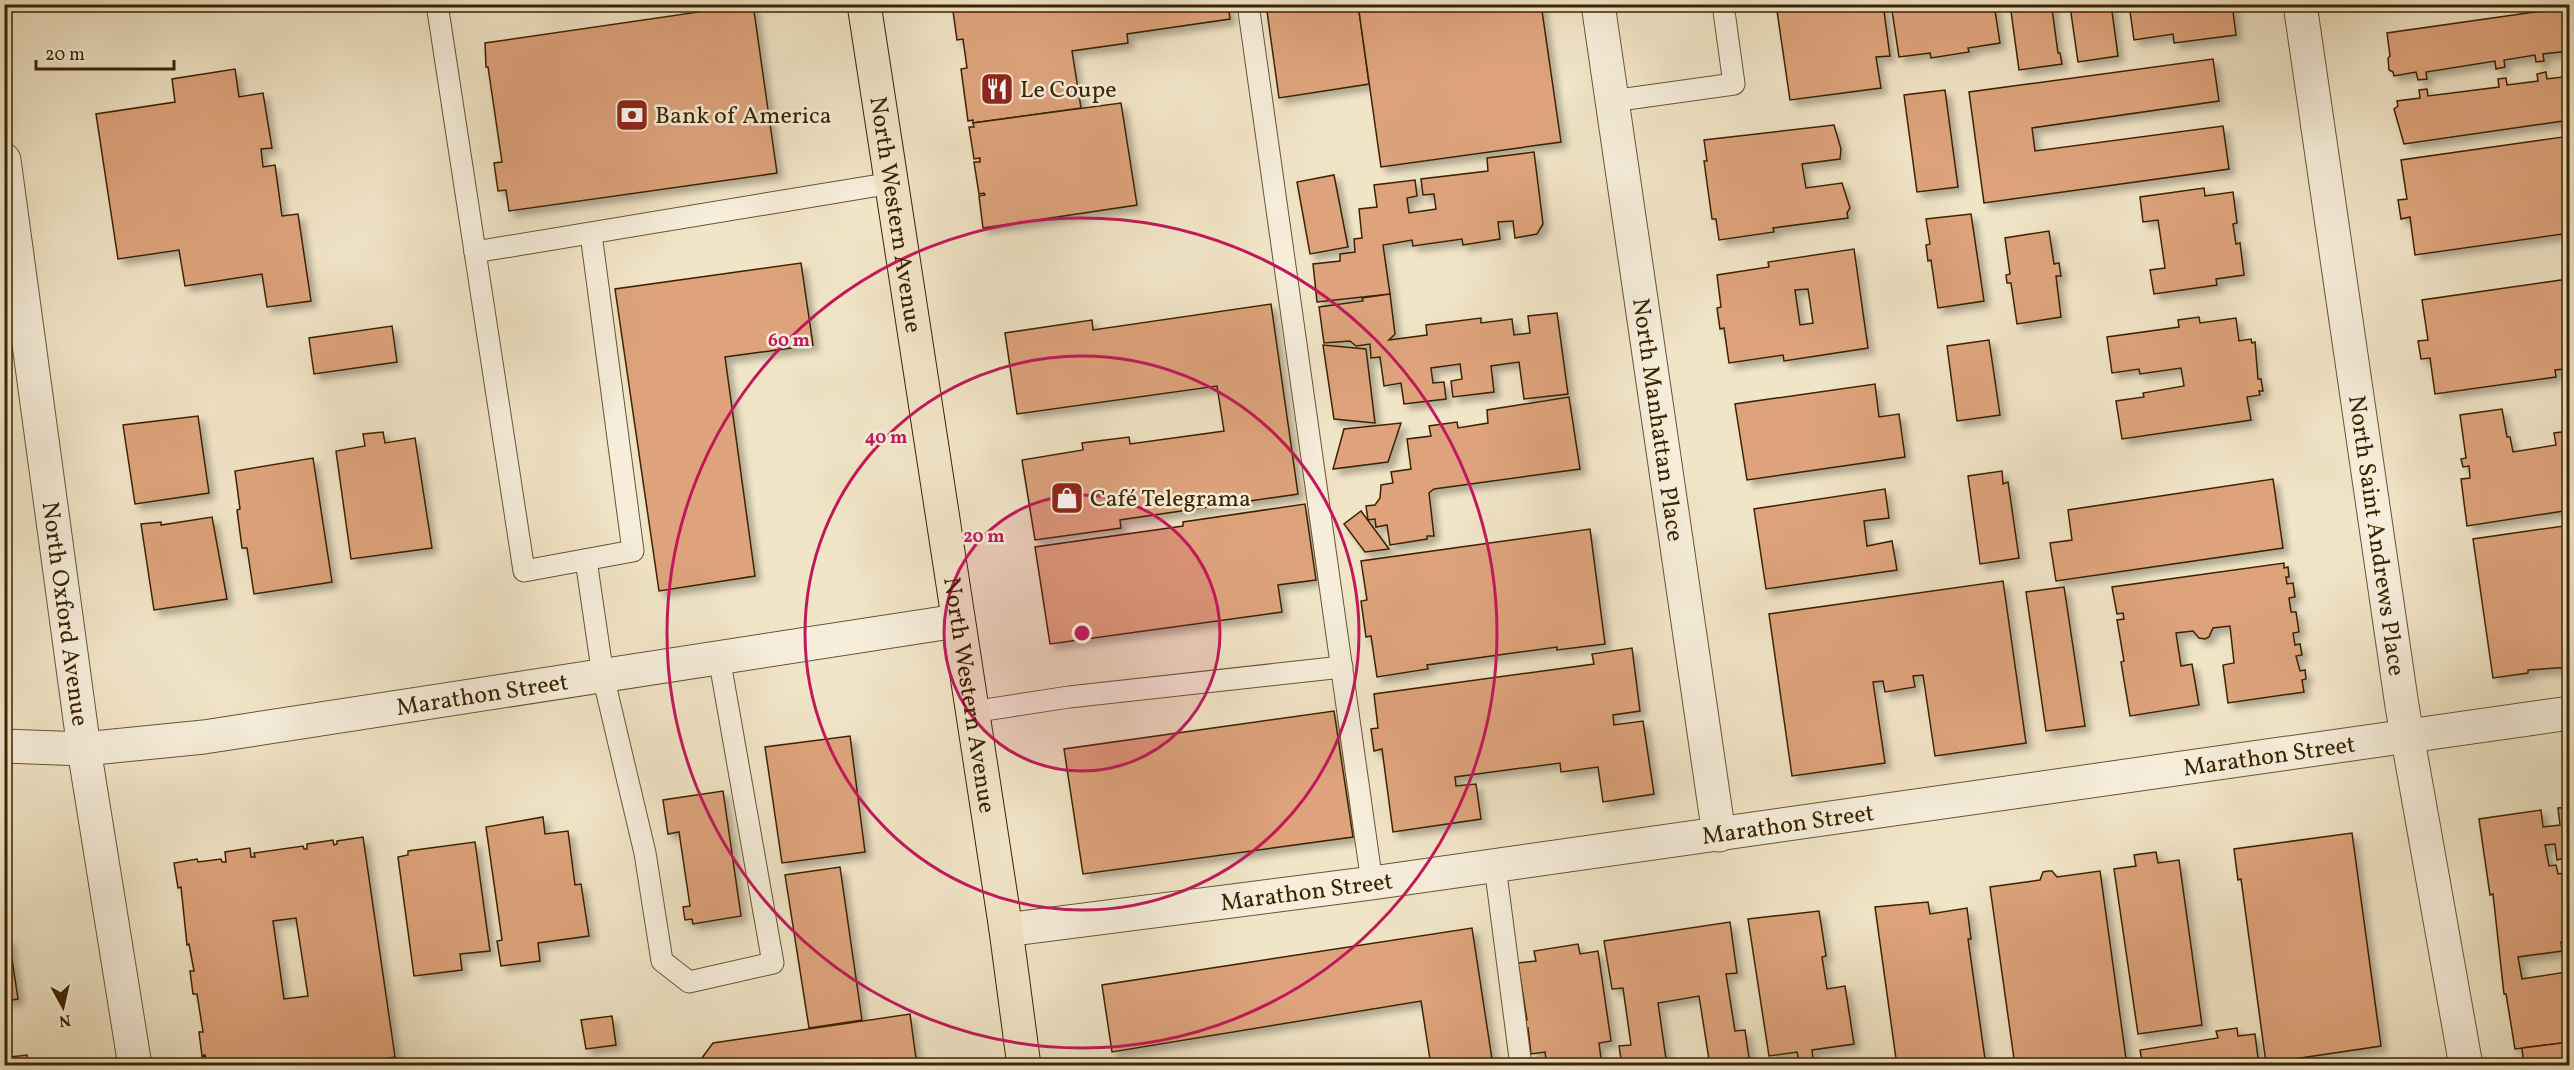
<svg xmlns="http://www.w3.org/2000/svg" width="2574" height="1070" font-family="Vollkorn,serif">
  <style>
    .building { fill: #dea37b; stroke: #3b2300; stroke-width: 1.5; fill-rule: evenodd; filter: url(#shadow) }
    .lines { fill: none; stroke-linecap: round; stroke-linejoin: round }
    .service-casing { stroke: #685432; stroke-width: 23 }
    .minor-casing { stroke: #685432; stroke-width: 35 }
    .primary-casing { stroke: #3b2300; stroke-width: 35 }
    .service { stroke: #f6eedb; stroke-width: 21 }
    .minor { stroke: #f6eedb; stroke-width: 33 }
    .primary { stroke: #f1e5c7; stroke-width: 33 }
    .ring { fill: none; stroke: #c2185b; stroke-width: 3 }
    .labels { text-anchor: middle; stroke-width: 5; stroke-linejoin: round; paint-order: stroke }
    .poi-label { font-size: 24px; fill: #3b2300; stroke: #f6eedb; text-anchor: start }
    .street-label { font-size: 24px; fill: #3b2300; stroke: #f6eedb }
    .centre { fill: #c2185b; stroke: #f6eedb; stroke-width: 3 }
    .ring-label { font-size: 18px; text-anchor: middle; font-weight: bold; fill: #c2185b; stroke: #f6eedb; stroke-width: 5; stroke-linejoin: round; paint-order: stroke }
  </style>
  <defs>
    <filter id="shadow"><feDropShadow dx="5.5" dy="5.5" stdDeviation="3" flood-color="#0004"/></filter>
  </defs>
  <rect width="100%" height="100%" fill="#f1e5c7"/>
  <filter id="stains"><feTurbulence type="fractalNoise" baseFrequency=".00333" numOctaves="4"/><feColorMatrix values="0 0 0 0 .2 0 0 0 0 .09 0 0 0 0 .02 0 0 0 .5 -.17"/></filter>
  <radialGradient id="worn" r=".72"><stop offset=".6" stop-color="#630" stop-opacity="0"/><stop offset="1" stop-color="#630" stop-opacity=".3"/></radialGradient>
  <g class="building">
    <polygon points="753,4 777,173 509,211 506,190 498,191 494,163 502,162 488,67 486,67 485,43"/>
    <polygon points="952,4 1228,4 1230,19 1127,34 1128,43 1072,51 1081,108 973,123 973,120 968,121 961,69 967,68 963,39 957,40"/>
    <polygon points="1266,4 1358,4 1369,84 1279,98"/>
    <polygon points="1358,4 1541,4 1561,142 1381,167"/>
    <polygon points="1776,4 1883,4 1890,56 1876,57 1881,88 1790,100"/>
    <polygon points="1891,4 1994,4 2000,43 1968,48 1969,52 1931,58 1930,53 1899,57"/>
    <polygon points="2010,4 2053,4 2052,9 2058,53 2060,53 2062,64 2019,70"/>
    <polygon points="2068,4 2111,4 2118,56 2078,62 2070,6"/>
    <polygon points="2129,4 2232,4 2236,35 2174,43 2173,34 2134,40"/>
    <polygon points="2563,8 2569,51 2543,54 2544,61 2536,62 2535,55 2504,60 2505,67 2496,69 2495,61 2426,72 2427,79 2418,80 2416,72 2394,76 2393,72 2389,70 2388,58 2390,56 2387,33"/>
    <polygon points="2213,59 2219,101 2032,128 2035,151 2223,126 2229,169 1984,203 1969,92"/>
    <polygon points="235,69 239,97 263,93 272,148 261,149 263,167 275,165 282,216 298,214 311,301 267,307 262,274 185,286 179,250 118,259 96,114 175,102 172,79"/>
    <polygon points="2546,72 2547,79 2570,76 2570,120 2404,144 2394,109 2398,106 2397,101 2420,98 2419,90 2427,89 2428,96 2499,87 2498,79 2506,78 2507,85 2538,81 2537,74"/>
    <polygon points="1945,90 1958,187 1917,192 1904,95"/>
    <polygon points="1121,103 1137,205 983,228 979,196 985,195 984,193 979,194 974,162 980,162 980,158 974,159 969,127 974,127 973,123"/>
    <polygon points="1834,125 1841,149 1840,159 1802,164 1806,188 1842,183 1850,208 1847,213 1848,218 1773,228 1774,232 1719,240 1716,219 1712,219 1704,161 1707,161 1704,140"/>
    <polygon points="2570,136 2570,376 2564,377 2563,369 2555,370 2556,377 2435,394 2430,358 2421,359 2418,341 2428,340 2422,300 2568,279 2562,234 2415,255 2410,217 2401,219 2398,200 2407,199 2401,160"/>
    <polygon points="1534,152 1543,224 1537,234 1515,238 1513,221 1498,222 1500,239 1463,245 1462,239 1413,246 1412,240 1383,245 1390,294 1317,302 1313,264 1340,261 1340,254 1355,252 1354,239 1362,238 1359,209 1377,207 1374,185 1415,180 1417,196 1407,198 1409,213 1436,209 1434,194 1423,195 1421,179 1488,171 1487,158"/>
    <polygon points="1334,175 1348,247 1310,254 1297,182"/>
    <polygon points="2204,188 2205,196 2233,192 2237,223 2233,224 2236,244 2240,243 2244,275 2216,279 2217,285 2154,294 2150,270 2165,268 2158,220 2143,222 2140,197"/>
    <polygon points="1971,214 1984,301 1938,308 1931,260 1928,261 1926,245 1930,244 1926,219"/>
    <polygon points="2049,231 2054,264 2059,263 2061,276 2056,276 2061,317 2017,324 2011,283 2007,283 2006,275 2010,274 2005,238"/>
    <path d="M1854 249 1868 348 1784 361 1783 355 1729 363 1724 328 1720 329 1717 308 1721 307 1717 275 1769 267 1768 262ZM1808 289 1813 323 1800 325 1795 290Z"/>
    <polygon points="801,263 813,345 725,357 755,576 659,591 615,289"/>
    <polygon points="1390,294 1395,334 1389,340 1427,335 1426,325 1481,318 1481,323 1512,319 1514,335 1530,333 1528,316 1557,313 1568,394 1524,399 1519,362 1491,366 1494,392 1453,397 1451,381 1462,379 1460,364 1431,368 1433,383 1444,382 1446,399 1404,404 1401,383 1384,386 1380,357 1371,358 1370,344 1356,346 1350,341 1324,343 1319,307 1363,301 1362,298"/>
    <polygon points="1271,304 1298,494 1120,520 1121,528 1035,540 1022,460 1083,450 1082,443 1129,437 1130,444 1224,431 1217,386 1017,414 1005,333 1092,320 1093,330"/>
    <polygon points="2199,317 2200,323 2236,318 2239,341 2251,339 2252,343 2255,342 2258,379 2261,379 2263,391 2259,391 2260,395 2247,397 2251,420 2122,439 2116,401 2144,397 2143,393 2184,386 2181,368 2140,374 2139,369 2112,373 2107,337 2179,327 2178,320"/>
    <polygon points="392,326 397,362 314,374 309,338"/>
    <polygon points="1989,340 2000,415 1957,421 1947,346"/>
    <polygon points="1323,345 1366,349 1375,423 1334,419"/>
    <polygon points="1875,384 1879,417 1899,414 1905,457 1747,480 1735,404"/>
    <polygon points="1569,397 1580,469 1434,489 1429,493 1434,536 1427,536 1427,539 1390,545 1387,525 1376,527 1375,519 1368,520 1366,506 1375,505 1380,498 1381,485 1393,483 1391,472 1411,469 1407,439 1431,436 1429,426 1457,422 1458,428 1488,423 1487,410"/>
    <polygon points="2502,409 2507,437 2510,437 2513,452 2556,445 2554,433 2570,431 2570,510 2467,526 2461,479 2470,478 2469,466 2463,467 2461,459 2466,458 2460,415"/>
    <polygon points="198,416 209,493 135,504 123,425"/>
    <polygon points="1401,423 1388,462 1333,469 1344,429"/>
    <polygon points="383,432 385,443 415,438 432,548 351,559 336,451 365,446 363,434"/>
    <polygon points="313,458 332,582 254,594 247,548 242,548 237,510 240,509 235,471"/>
    <polygon points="2002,471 2003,484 2008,482 2019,558 1980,564 1968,476"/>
    <polygon points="2273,479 2283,548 2056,581 2050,543 2072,540 2068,510"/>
    <polygon points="1885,489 1889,518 1864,521 1867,546 1892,541 1897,570 1766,589 1754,509"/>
    <polygon points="1305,504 1316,580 1278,585 1282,612 1050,644 1035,547 1183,526 1183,522"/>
    <polygon points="1361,511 1389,549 1365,552 1344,524"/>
    <polygon points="212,517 227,599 154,610 141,524 161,522 161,525"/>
    <polygon points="2570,525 2570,667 2528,670 2528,673 2493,678 2473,539"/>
    <polygon points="1590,529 1605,644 1557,650 1557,647 1427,665 1428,669 1377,677 1371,636 1366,637 1361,601 1367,600 1361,561"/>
    <polygon points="2284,563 2284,568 2288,567 2289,577 2286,577 2287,584 2293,583 2295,597 2289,598 2291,612 2296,612 2299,632 2293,633 2295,645 2300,644 2302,655 2296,656 2300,671 2305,670 2306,679 2302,680 2304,692 2228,703 2223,665 2234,663 2230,626 2213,628 2209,637 2205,639 2199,638 2193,631 2176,633 2181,666 2192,664 2199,705 2130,716 2121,662 2124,661 2117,620 2124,619 2123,613 2117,614 2112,587"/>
    <polygon points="2003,581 2026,743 1935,756 1923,675 1913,676 1915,687 1885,692 1883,681 1873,682 1885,763 1792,776 1769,614"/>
    <polygon points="2064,587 2085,726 2046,731 2026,592"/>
    <polygon points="1632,648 1640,711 1613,715 1614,725 1643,721 1654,794 1603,802 1598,767 1561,772 1560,763 1455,777 1456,786 1476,784 1481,819 1393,832 1382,749 1374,751 1371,729 1378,728 1374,694 1594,664 1592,654"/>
    <polygon points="1334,711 1353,837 1083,874 1064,749"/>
    <polygon points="850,736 865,852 782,863 765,747"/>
    <polygon points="723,791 741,916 693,924 692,919 685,920 683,907 690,906 679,832 668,834 663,800"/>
    <polygon points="2570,807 2570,869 2567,869 2565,858 2557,860 2555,844 2545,845 2549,866 2556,865 2558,874 2565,873 2570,891 2570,905 2563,906 2568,941 2561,942 2562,951 2518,957 2522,979 2566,972 2567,983 2570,983 2570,1042 2515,1049 2506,994 2504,994 2493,894 2490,895 2479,819 2541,810 2543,827 2560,825 2558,808"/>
    <polygon points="543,817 545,834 568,831 575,885 581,884 589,936 538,943 540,961 501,966 497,941 502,940 486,827"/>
    <polygon points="2352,833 2381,1046 2266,1063 2241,879 2238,880 2234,849"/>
    <path d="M363 837 395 1057 355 1064V1066H207L205 1055 202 1056 199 1032H203L197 994H193L190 971H194L189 944 187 945 181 887 178 888 174 863 197 859 198 862 221 859 222 862H226L225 852 250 848 251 857H255L254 853 303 846 304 849H307V844L333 840 334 845 337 844V841ZM296 918 308 996 284 999 273 921Z"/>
    <polygon points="475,842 490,951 460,954 462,970 414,976 398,857 408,855 408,851"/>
    <polygon points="2156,852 2158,863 2179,860 2202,1025 2138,1034 2114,869 2136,866 2134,855"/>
    <polygon points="840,867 862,1020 809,1028 785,875"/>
    <polygon points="2048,871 2052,871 2057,877 2100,871 2127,1066 2015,1066 1990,887 2040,880 2043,872"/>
    <polygon points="1928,902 1930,914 1967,908 1971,939 1968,939 1986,1066 1897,1066 1875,907"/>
    <polygon points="1819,911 1826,956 1822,957 1827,989 1845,986 1854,1044 1812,1050 1813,1059 1799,1061 1797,1052 1769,1056 1748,919"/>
    <polygon points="1730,922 1737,973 1726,974 1735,1031 1745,1030 1749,1058 1738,1059 1739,1066 1710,1066 1699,996 1658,1003 1667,1066 1622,1066 1619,1046 1631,1045 1623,988 1612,989 1604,941"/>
    <polygon points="1472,928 1493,1066 1431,1066 1421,1001 1112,1052 1102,985"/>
    <polygon points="4,939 9,939 18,999 4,1001"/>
    <polygon points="1578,944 1580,954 1598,951 1611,1041 1599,1043 1602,1066 1547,1066 1545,1052 1531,1054 1528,1028 1523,1029 1521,1021 1527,1020 1518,963 1536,961 1534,951"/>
    <polygon points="910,1014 917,1066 696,1066 713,1043"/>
    <polygon points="612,1016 616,1045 586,1049 581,1020"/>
    <polygon points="2237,1028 2238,1036 2255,1034 2259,1066 2143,1066 2140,1050 2218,1038 2216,1031"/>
    <polygon points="2570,1042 2570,1066 2524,1066 2522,1048"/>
    <polygon points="4,1054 9,1054 10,1057 27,1055 28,1066 4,1066"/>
  </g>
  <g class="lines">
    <defs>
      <g id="service">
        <polyline points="437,4 524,571 633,551 591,234"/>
        <polyline points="1248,4 1372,883"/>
        <polyline points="1612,101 1734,84 1723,4"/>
        <polyline points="475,252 892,183"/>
        <polyline points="586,560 603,676 645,853 662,961 689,982 773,963 719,657"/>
        <polyline points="972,712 1069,697 1342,667"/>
        <polyline points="1495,866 1521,1066"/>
      </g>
      <g id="minor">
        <path id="s1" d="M1598 4 1719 835"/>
        <path id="s2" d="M2300 4 2402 706 2466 1066"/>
        <path id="s3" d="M4 160 84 749 135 1066"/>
        <path id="s4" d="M4 746 84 749 204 737 957 621"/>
        <path id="s5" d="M1006 930 1372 883 2570 713"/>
      </g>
      <g id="primary">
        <path id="s6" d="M864 4 1006 930 1024 1066"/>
      </g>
    </defs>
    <use href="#service" class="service-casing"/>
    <use href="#minor" class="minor-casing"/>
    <use href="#primary" class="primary-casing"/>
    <use href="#service" class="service"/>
    <use href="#minor" class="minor"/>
    <use href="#primary" class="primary"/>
  </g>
  <circle cx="1082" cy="633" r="138" fill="#c2185b" fill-opacity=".12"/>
  <g class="ring">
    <circle cx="1082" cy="633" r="138"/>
    <circle cx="1082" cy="633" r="277"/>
    <circle cx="1082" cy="633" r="415"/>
  </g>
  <defs>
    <symbol id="restaurant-square" viewBox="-11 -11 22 22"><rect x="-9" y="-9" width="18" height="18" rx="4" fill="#8f2418" stroke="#f6eedb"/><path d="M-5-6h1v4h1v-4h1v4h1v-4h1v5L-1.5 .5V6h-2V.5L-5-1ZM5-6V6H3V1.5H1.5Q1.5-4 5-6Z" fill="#fff"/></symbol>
    <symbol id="bank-square" viewBox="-11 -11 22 22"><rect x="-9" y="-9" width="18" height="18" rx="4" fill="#8f2418" stroke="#f6eedb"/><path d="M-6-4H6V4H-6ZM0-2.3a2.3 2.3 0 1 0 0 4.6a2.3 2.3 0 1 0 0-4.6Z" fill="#fff"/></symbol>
    <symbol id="shop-square" viewBox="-11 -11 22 22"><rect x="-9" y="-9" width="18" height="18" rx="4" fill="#8f2418" stroke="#f6eedb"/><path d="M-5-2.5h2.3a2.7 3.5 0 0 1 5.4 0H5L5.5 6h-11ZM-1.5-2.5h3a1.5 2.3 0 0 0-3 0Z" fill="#fff"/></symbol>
  </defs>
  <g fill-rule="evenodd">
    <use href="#restaurant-square" x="978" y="70" width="38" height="38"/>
    <use href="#bank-square" x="613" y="96" width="38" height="38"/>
    <use href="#shop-square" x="1048" y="479" width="38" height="38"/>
  </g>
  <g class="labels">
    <g class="poi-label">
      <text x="1020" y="97">Le Coupe</text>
      <text x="655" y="123">Bank of America</text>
      <text x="1090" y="506">Café Telegrama</text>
    </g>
    <g class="street-label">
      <text dy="8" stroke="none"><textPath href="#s6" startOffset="213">North Western Avenue</textPath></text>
      <text dy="8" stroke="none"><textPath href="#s1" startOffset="420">North Manhattan Place</textPath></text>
      <text dy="8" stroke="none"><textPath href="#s2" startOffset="537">North Saint Andrews Place</textPath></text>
      <text dy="8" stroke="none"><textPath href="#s3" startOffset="458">North Oxford Avenue</textPath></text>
      <text dy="8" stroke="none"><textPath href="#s4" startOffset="482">Marathon Street</textPath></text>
      <text dy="8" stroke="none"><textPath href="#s6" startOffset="699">North Western Avenue</textPath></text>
      <text dy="8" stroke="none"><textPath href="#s5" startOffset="1275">Marathon Street</textPath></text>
      <text dy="8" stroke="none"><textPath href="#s5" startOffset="789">Marathon Street</textPath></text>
      <text dy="8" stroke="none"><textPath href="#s5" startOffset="303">Marathon Street</textPath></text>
    </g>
  </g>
  <circle cx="1082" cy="633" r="9" class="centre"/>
  <g class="ring-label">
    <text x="789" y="346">60 m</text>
    <text x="886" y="443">40 m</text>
    <text x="984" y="542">20 m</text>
  </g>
  <rect width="2574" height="1070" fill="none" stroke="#f1e5c7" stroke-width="24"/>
  <rect x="6" y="6" width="2562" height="1058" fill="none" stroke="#3b2300" stroke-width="3"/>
  <rect x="12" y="12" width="2550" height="1046" fill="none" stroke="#3b2300" stroke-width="1.5"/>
  <g transform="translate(63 1007) rotate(172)" stroke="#f6eedb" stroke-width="4.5" paint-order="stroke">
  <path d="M0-4.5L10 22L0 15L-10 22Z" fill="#3b2300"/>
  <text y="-9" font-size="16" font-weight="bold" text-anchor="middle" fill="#3b2300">N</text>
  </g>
  <path d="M36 60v9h138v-9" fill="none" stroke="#3b2300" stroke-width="3"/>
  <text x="45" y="60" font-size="18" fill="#3b2300" stroke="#f6eedb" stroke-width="4.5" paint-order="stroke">20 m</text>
  <rect width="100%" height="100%" filter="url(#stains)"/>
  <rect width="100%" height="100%" fill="url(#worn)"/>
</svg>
